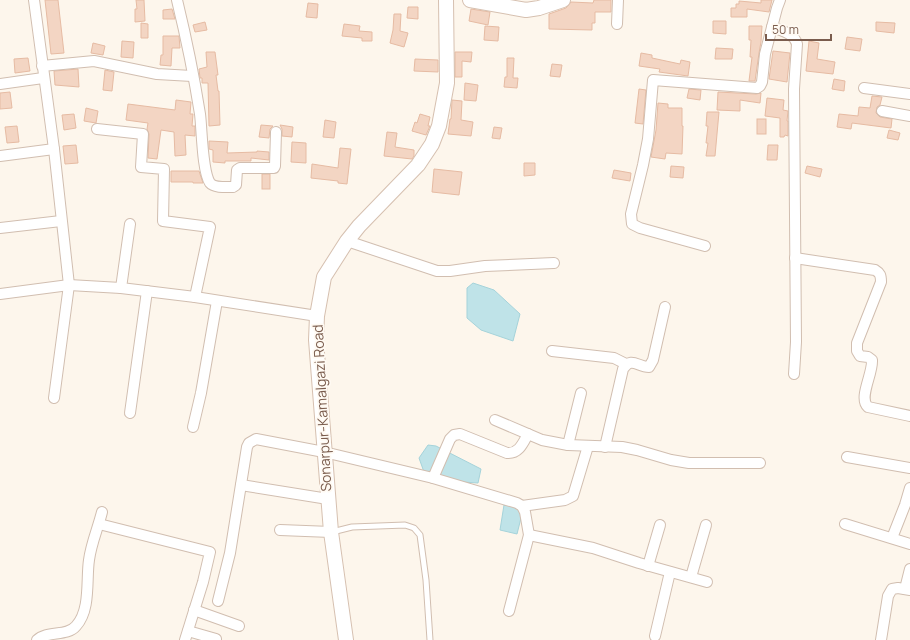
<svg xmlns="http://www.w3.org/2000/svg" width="910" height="640" font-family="Manrope,sans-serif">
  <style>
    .water { fill: #bfe3e8; stroke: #a5d3da }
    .building { fill: #f3d5c3; stroke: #e6bba3 }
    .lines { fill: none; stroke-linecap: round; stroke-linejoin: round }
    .lane-casing { stroke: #d1beb0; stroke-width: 7 }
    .street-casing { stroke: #d1beb0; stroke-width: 12 }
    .secondary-casing { stroke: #d6c0b0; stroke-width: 16 }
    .lane { stroke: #fff; stroke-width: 5 }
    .street { stroke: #fff; stroke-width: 10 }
    .secondary { stroke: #fff; stroke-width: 14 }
    .labels { text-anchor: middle; stroke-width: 3.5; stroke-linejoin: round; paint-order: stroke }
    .street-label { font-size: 14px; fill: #7a5c4d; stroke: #fffaf3 }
  </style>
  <rect width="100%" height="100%" fill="#fdf6ec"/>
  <g class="water">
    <polygon points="473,283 494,290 520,314 513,341 481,330 467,318 467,288"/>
    <polygon points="428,445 436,446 481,469 478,483 462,482 424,472 419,458"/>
    <polygon points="504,505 517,506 522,514 517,534 500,530"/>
  </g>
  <g class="building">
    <polygon points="45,0 58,0 64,53 51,54"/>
    <polygon points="136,0 144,0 145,21 135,22 135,9 137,9"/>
    <polygon points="594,0 611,0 611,12 595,12 595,23 592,23 592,30 549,29 549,14 566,8 571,2 593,3"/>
    <polygon points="761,0 772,0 769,12 747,9 747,17 731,17 731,8 736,8 736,4 739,4 739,1 761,3"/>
    <polygon points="308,3 318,4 317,18 306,17"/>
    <polygon points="408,7 418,7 418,19 407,18"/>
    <polygon points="172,9 175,19 163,19 163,10"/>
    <polygon points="471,9 490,12 488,25 469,21"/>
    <polygon points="394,14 401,14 400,31 408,33 404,47 390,43 393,30"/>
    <polygon points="713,21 726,21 726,34 713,33"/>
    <polygon points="205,22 207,30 195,32 193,25"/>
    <polygon points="876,22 895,23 894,33 876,31"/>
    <polygon points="141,23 148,24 148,38 141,38"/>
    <polygon points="344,24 360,26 359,31 372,32 372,41 362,41 362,38 342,36"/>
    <polygon points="485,26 499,27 498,41 484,40"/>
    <polygon points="749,26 762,26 761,42 759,53 755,81 749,81 752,57 750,57 751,40 749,40"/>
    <polygon points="163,36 179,36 180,48 172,48 171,66 160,65 161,55 163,55"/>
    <polygon points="847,37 862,39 860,51 845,49"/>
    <polygon points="122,41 134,42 133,58 121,57"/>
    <polygon points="809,41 819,43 817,59 835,62 833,74 806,71"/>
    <polygon points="93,43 105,46 103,55 91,53"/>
    <polygon points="716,48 733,49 732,59 715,59"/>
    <polygon points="773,51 790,53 787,82 769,79"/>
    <polygon points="206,52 215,52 218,75 216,75 218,91 219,91 220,125 209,126 208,83 202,83 202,78 200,78 199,69 207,67"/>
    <polygon points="455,52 472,52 471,62 462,61 462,77 455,77"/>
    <polygon points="641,53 652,55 652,58 680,64 681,60 690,62 688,76 659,72 660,69 639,66"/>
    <polygon points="28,58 30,71 15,73 14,59"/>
    <polygon points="507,58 514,58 513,78 518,78 517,88 504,87 505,77 507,77"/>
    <polygon points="415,59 438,60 438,72 414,71"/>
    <polygon points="552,64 562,65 560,77 550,76"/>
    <polygon points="78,69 79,87 55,85 54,71"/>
    <polygon points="105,70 114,72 112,91 103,90"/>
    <polygon points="834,79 845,81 844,91 832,89"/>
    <polygon points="465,83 478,85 476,101 464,100"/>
    <polygon points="639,89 646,90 643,124 635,123"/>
    <polygon points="689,89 701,90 700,100 687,98"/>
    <polygon points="10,92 12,108 0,109 0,93"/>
    <polygon points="718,92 756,94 761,93 760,103 740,100 740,111 717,110"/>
    <polygon points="872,96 882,97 880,105 877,107 876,113 880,117 892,119 891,128 852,123 851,129 837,127 839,114 858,116 859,107 870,108"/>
    <polygon points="767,98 784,100 783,110 788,111 787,121 788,121 788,136 785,135 784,137 780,137 780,118 765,116"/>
    <polygon points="176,100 191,102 190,114 193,114 192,126 195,126 195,136 185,135 186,155 175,156 174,132 161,130 157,159 148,158 149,134 147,129 148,123 126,120 128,104 175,110"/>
    <polygon points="452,100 462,101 461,120 473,122 471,136 448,134 450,119 451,119"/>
    <polygon points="658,103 668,104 668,108 682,108 682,126 683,126 682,154 666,153 665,159 651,157 656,130"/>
    <polygon points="86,108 98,111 96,123 84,121"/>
    <polygon points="707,112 719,112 715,156 706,156 708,143 706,143 708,126 706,126"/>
    <polygon points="74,114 76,128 64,130 62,115"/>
    <polygon points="420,114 430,117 428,126 430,126 426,135 412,131 415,122 417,123"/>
    <rect x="757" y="119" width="9" height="15"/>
    <polygon points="325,120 336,122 334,138 323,137"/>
    <polygon points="261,125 273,126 270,129 269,138 259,137"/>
    <polygon points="280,125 293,127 292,137 282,136 282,129"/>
    <polygon points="17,126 19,142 7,143 5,127"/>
    <polygon points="494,127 502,128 500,139 492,138"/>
    <polygon points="889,130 900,133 898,140 887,138"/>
    <polygon points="387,132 397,133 395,147 414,150 414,156 412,159 384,156"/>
    <polygon points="209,141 228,142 227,153 257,152 257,151 269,152 269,160 251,158 251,161 225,161 225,163 213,162 213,150 209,149"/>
    <polygon points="292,142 306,143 306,163 291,162"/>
    <polygon points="76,145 78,163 65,164 63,146"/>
    <polygon points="768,145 778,145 777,160 767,160"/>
    <polygon points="340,148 351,149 347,184 338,183 338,181 311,178 312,164 338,168"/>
    <polygon points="524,163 535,163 535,175 524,176"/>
    <polygon points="671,166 684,167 683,178 670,177"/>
    <polygon points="807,166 822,169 820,177 805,173"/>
    <polygon points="434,169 462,172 459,195 432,192"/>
    <polygon points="614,170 631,173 630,181 612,178"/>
    <polygon points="171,171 199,171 203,183 193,183 193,182 171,182"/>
    <rect x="262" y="174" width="8" height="15"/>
  </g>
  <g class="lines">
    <defs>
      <polyline id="lane" points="332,532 352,527 405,525 414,528 420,535 426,580 430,640"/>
      <g id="street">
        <polyline points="34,0 54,149 69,285 54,398"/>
        <path d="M177 0C186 37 194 76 200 114 202 129 202 171 210 183 214 188 227 187 233 187L236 185 237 170 240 168H274L275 166 276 132"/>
        <polyline points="617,24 618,0"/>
        <path d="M772 27C782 31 794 33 797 44L794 89 796 342 794 374"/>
        <polyline points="42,66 94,61 157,74 192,76"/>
        <polyline points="0,84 43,78"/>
        <polyline points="864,88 910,94"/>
        <polyline points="882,111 910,116"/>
        <polyline points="97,129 143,134 141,167 164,169 163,221 210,227 195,297"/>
        <polyline points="0,156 54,149"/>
        <polyline points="0,228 61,221"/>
        <polyline points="347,241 437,271 450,271 485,266 554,263"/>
        <polyline points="705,246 640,228 632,224 631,214 643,165 648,139 653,80 757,88 760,86 762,82 765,54 777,8 780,0"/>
        <path d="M795 258 875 270C880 273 881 275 881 282L857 343V351L860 356 868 357 872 360C873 374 858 398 868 407L910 416"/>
        <polyline points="121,288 130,224"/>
        <polyline points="0,294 69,285 121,288 195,297 317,316"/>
        <polyline points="552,351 614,358 626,364"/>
        <polyline points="130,413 147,291"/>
        <polyline points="495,420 542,440 568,445 622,447 637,450 671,460 689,463 760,463"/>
        <polyline points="193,427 201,393 217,301"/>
        <polyline points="568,445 581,393"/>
        <path d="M605 447 623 369C632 356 637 367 649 367L653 360 665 307"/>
        <polyline points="847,457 910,468"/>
        <path d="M433 478 450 439 454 435 460 434 507 453C519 454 523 443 528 434"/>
        <polyline points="241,485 328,499"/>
        <polyline points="522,506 565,500 573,496 588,446"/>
        <polyline points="99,524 210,552 203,582 185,640"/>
        <polyline points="845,524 910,544"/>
        <polyline points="280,530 331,532"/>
        <polyline points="529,535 593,548 639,563 707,582"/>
        <polyline points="892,538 905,505 910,488"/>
        <polyline points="648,566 660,525"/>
        <polyline points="691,577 706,525"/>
        <polyline points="905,589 910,569"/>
        <polyline points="218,601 230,553 247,447 249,443 256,439 324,452 433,478 517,503 522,506 525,512 529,535 509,611"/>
        <polyline points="194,610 239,626"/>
        <polyline points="188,631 216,639"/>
        <polyline points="655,636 670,572"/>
        <path d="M37 640C47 630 67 637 76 626 91 610 86 579 89 560 91 544 98 528 102 512"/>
        <polyline points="881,640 888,596 892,589 898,588 910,590"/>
      </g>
      <g id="secondary">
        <polyline points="470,0 526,10 539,8 563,0"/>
        <polyline points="346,640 331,532 316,340 317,316 324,277 347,241 359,226 418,165 432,144 439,126 447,83 446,0"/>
      </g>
    </defs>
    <use href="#lane" class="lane-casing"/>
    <use href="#street" class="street-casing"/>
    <use href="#secondary" class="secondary-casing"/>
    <use href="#lane" class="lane"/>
    <use href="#street" class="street"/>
    <use href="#secondary" class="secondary"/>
  </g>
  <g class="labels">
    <g class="street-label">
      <text transform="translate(322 408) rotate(-93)" y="5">Sonarpur-Kamalgazi Road</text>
    </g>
  </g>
  <path d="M766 34v6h65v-6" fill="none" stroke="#7a5c4d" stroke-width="2"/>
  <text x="772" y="34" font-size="12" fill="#7a5c4d" stroke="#fffaf3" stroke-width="3" paint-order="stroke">50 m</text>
</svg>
